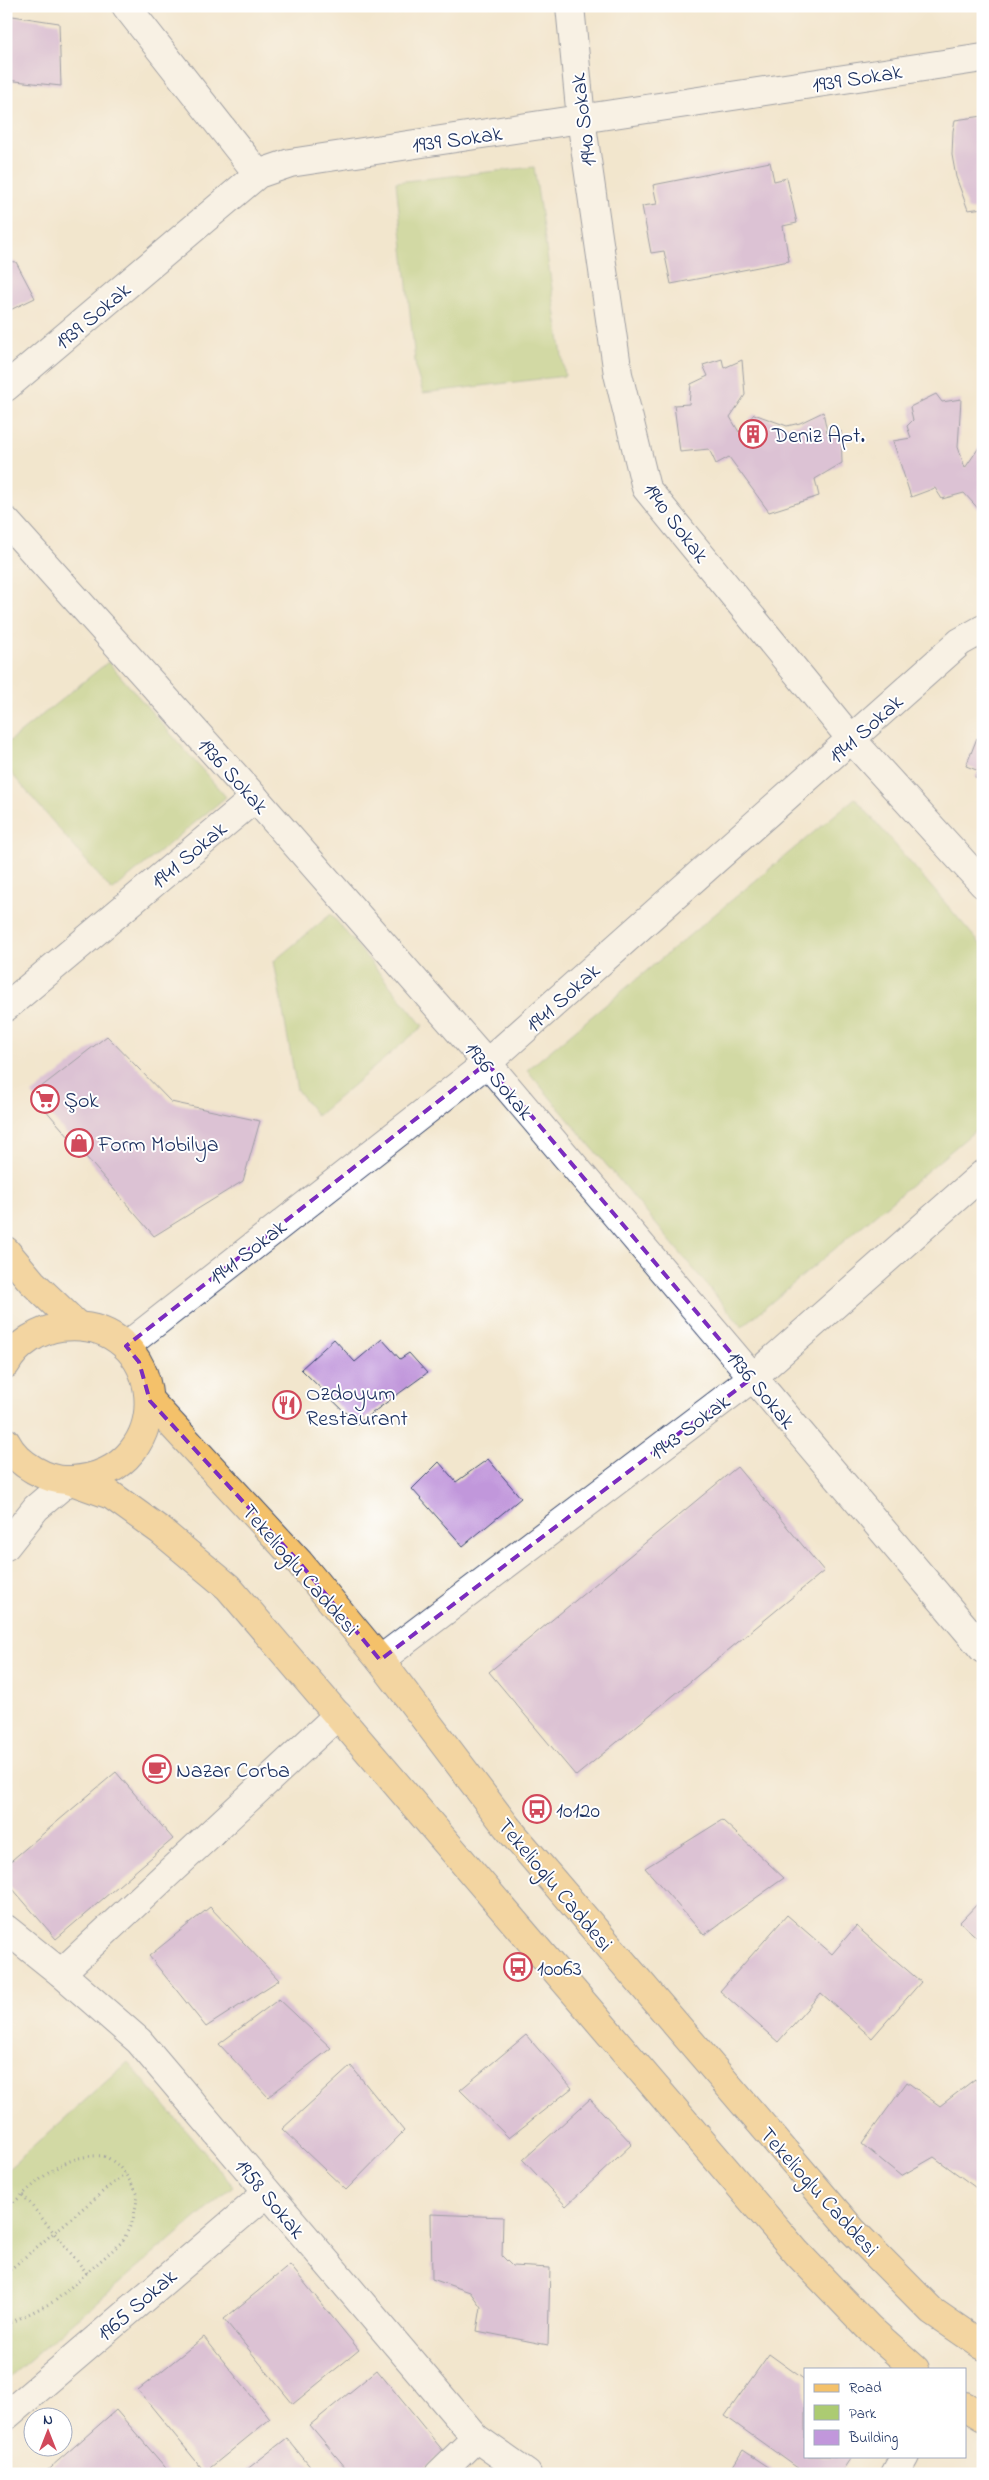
<svg xmlns="http://www.w3.org/2000/svg" width="989" height="2480" font-family="'Indie Flower',sans-serif">
  <style>
    .green { fill: #accb72; stroke: #647d68 }
    .building { fill: #c197db }
    .lines { fill: none; stroke-linecap: round; stroke-linejoin: round }
    .street-casing { stroke: #3b4a6f; stroke-width: 30 }
    .primary-casing { stroke: #3b4a6f; stroke-width: 30 }
    .path { stroke: #3b4a6f; stroke-width: 3; stroke-dasharray: 1 4; stroke-linecap: butt }
    .street { stroke: #fff; stroke-width: 28 }
    .primary { stroke: #f4c16a; stroke-width: 28 }
    .marked { fill: none; stroke: #7b2cbf; stroke-width: 4; stroke-dasharray: 10 6; stroke-linejoin: round }
    .labels { text-anchor: middle; stroke-width: 4; stroke-linejoin: round; paint-order: stroke }
    .street-label { font-size: 22px; fill: #1b2f5e; stroke: #fff }
    .poi-label { font-size: 22px; fill: #1b2f5e; stroke: #fff; text-anchor: start }
  </style>
  <rect width="100%" height="100%" fill="#fff"/>
  <filter id="ink" filterUnits="userSpaceOnUse"><feTurbulence type="fractalNoise" baseFrequency=".02" numOctaves="2"/><feDisplacementMap in="SourceGraphic" scale="10" xChannelSelector="R" yChannelSelector="G"/><feConvolveMatrix kernelMatrix="1 2 1 2 8 2 1 2 1" color-interpolation-filters="sRGB"/></filter>
  <filter id="wash" filterUnits="userSpaceOnUse"><feTurbulence type="fractalNoise" baseFrequency=".0096" numOctaves="4" result="noise"/><feDisplacementMap in="SourceGraphic" scale="20" xChannelSelector="R" yChannelSelector="G"/><feGaussianBlur stdDeviation="1.12" result="paint"/><feColorMatrix in="noise" values="0 0 0 0 0 0 0 0 0 0 0 0 0 0 0 0 0 1.4 0 .05"/><feComposite in="paint" operator="in"/></filter>
  <g filter="url(#wash)">
    <rect width="100%" height="100%" fill="#f2e6cd"/>
    <g class="green">
      <polygon points="534,167 565,376 423,393 416,370 396,182"/>
      <polygon points="108,662 226,797 112,891 6,767 6,744"/>
      <polygon points="855,798 983,947 983,1124 742,1327 527,1070"/>
      <polygon points="331,914 423,1026 317,1116 297,1090 274,961"/>
      <polygon points="128,2062 233,2186 6,2380 6,2171"/>
    </g>
    <g id="blocks">
      <g class="building">
        <polygon points="6,15 59,23 61,86 6,80"/>
        <polygon points="983,116 983,208 968,210 956,177 952,155 953,131 955,120"/>
        <polygon points="770,162 774,181 787,178 797,223 783,226 789,261 671,284 664,251 651,253 642,206 657,204 653,185"/>
        <polygon points="6,261 16,262 35,298 6,312"/>
        <polygon points="722,359 724,368 742,360 745,395 730,417 739,432 754,414 787,426 800,423 823,412 828,436 841,431 842,463 815,479 819,496 769,512 729,457 716,464 709,449 680,452 674,405 689,404 691,384 708,376 703,365"/>
        <polygon points="936,394 942,402 961,399 958,447 965,468 980,446 983,447 983,514 964,493 942,499 935,488 911,497 893,441 911,438 907,426 913,420 910,407"/>
        <polygon points="977,738 983,739 983,782 975,777 979,771 966,766"/>
        <polygon points="107,1036 171,1102 260,1121 243,1181 154,1236 32,1094"/>
        <polygon points="334,1339 355,1362 382,1339 400,1359 409,1353 427,1373 357,1424 301,1369"/>
        <polygon points="488,1459 521,1498 463,1546 412,1489 439,1462 456,1482"/>
        <polygon points="737,1467 824,1571 576,1776 489,1672"/>
        <polygon points="116,1772 173,1839 56,1939 6,1881 6,1865"/>
        <polygon points="722,1820 784,1878 704,1935 645,1868"/>
        <polygon points="983,1898 983,1943 960,1922"/>
        <polygon points="210,1907 279,1980 206,2027 149,1956"/>
        <polygon points="787,1915 832,1954 856,1926 921,1982 872,2038 821,1993 778,2042 720,1991"/>
        <polygon points="279,1999 331,2048 268,2097 219,2044"/>
        <polygon points="526,2035 572,2088 509,2138 460,2090"/>
        <polygon points="351,2066 404,2131 346,2190 282,2129"/>
        <polygon points="975,2079 983,2089 983,2193 934,2157 901,2176 862,2144 907,2082 940,2106"/>
        <polygon points="590,2099 632,2144 566,2206 523,2160"/>
        <polygon points="431,2214 503,2217 502,2256 512,2266 550,2268 548,2345 477,2331 481,2307 470,2292 432,2279"/>
        <polygon points="290,2265 359,2350 293,2404 224,2319"/>
        <polygon points="204,2337 270,2419 205,2472 138,2390"/>
        <polygon points="769,2354 805,2380 805,2456 852,2456 840,2474 806,2474 725,2416"/>
        <polygon points="377,2370 444,2452 418,2474 351,2474 310,2425"/>
        <polygon points="116,2410 171,2474 43,2474"/>
        <polygon points="287,2438 316,2474 241,2474"/>
        <polygon points="743,2450 779,2474 728,2474"/>
      </g>
    </g>
  </g>
  <g filter="url(#ink)">
    <use href="#blocks" fill-opacity="0" stroke="#3b4a6f" stroke-width="1"/>
    <g class="lines">
      <defs>
        <g id="street">
          <polyline points="126,6 258,174"/>
          <polyline points="570,6 581,119 618,374 646,488 852,740 983,884"/>
          <polyline points="6,387 258,174 290,163 983,58"/>
          <polyline points="6,521 255,798 487,1063 983,1649"/>
          <polyline points="6,1007 255,798"/>
          <polyline points="126,1346 487,1063 960,642 983,629"/>
          <polyline points="6,1546 36,1508 69,1480"/>
          <polyline points="380,1660 752,1378 983,1174"/>
          <polyline points="6,1929 61,1973 139,2041 476,2438 527,2474"/>
          <polyline points="61,1973 338,1715"/>
          <polyline points="6,2416 267,2193"/>
          <polyline points="439,2474 476,2438"/>
          <polyline points="895,2474 905,2456"/>
        </g>
        <g id="primary">
          <polyline points="6,1251 32,1282 77,1325"/>
          <path d="M6 1364C17 1344 39 1330 61 1327 168 1314 183 1472 72 1480 48 1482 17 1464 6 1442"/>
          <polyline points="150,1401 299,1562 380,1660 507,1827 852,2230 932,2311 983,2346"/>
          <polyline points="69,1480 111,1495 161,1531 228,1587 797,2253 869,2328 915,2369"/>
          <polyline points="965,2406 983,2417"/>
        </g>
      </defs>
      <use href="#street" class="street-casing"/>
      <use href="#primary" class="primary-casing"/>
      <g class="path">
        <polyline points="23,2195 87,2273"/>
        <path d="M6 2209C32 2188 55 2159 91 2156 95 2156 102 2155 106 2157 122 2165 130 2181 138 2195L133 2220 123 2241 55 2301 6 2325"/>
        <polyline points="6,2273 125,2173"/>
      </g>
      <use href="#street" class="street"/>
      <use href="#primary" class="primary"/>
    </g>
  </g>
  <path d="M0 0H989V2480H0ZM487 1063 752 1378 380 1660 299 1562 150 1401 139 1362 126 1346Z" fill="#f2e6cd" fill-opacity=".55" fill-rule="evenodd"/>
  <path class="marked" d="M487 1063 752 1378 380 1660 299 1562 150 1401 139 1362 126 1346Z"/>
  <defs>
    <symbol id="building-ring" viewBox="-11 -11 22 22"><circle r="9.5" fill="#fff" stroke="#d1495b" stroke-width="1.5"/><path d="M-4-6H4V6H1V3H-1V6H-4ZM-2.5-4.3h1.7v1.8h-1.7ZM.8-4.3h1.7v1.8H.8ZM-2.5-1h1.7V.8h-1.7ZM.8-1h1.7V.8H.8Z" fill="#d1495b"/></symbol>
    <symbol id="supermarket-ring" viewBox="-11 -11 22 22"><circle r="9.5" fill="#fff" stroke="#d1495b" stroke-width="1.5"/><path d="M-6-5.5h2.5l.6 2H6L4.5 2H-2.5L-4.4-4H-6ZM-1.5 3.2a1.3 1.3 0 1 0 .1 0ZM3 3.2a1.3 1.3 0 1 0 .1 0Z" fill="#d1495b"/></symbol>
    <symbol id="shop-ring" viewBox="-11 -11 22 22"><circle r="9.5" fill="#fff" stroke="#d1495b" stroke-width="1.5"/><path d="M-5-2.5h2.3a2.7 3.5 0 0 1 5.4 0H5L5.5 6h-11ZM-1.5-2.5h3a1.5 2.3 0 0 0-3 0Z" fill="#d1495b"/></symbol>
    <symbol id="restaurant-ring" viewBox="-11 -11 22 22"><circle r="9.5" fill="#fff" stroke="#d1495b" stroke-width="1.5"/><path d="M-5-6h1v4h1v-4h1v4h1v-4h1v5L-1.5 .5V6h-2V.5L-5-1ZM5-6V6H3V1.5H1.5Q1.5-4 5-6Z" fill="#d1495b"/></symbol>
    <symbol id="cafe-ring" viewBox="-11 -11 22 22"><circle r="9.5" fill="#fff" stroke="#d1495b" stroke-width="1.5"/><path d="M-5.5-4.5H6V0H3Q3 3.5 0 3.5H-2.5Q-5.5 3.5-5.5 0ZM3-3.2v2h1.7v-2ZM-6 4.5H4V6H-6Z" fill="#d1495b"/></symbol>
    <symbol id="bus-ring" viewBox="-11 -11 22 22"><circle r="9.5" fill="#fff" stroke="#d1495b" stroke-width="1.5"/><path d="M-5-6H5V4H4V6H2V4H-2V6H-4V4H-5ZM-3.5-4V0h7V-4ZM-3.5 1.2v1.5H-2V1.2ZM2 1.2v1.5H3.5V1.2Z" fill="#d1495b"/></symbol>
  </defs>
  <g fill-rule="evenodd">
    <use href="#building-ring" x="737" y="418" width="32" height="32"/>
    <use href="#supermarket-ring" x="29" y="1083" width="32" height="32"/>
    <use href="#shop-ring" x="63" y="1127" width="32" height="32"/>
    <use href="#restaurant-ring" x="271" y="1389" width="32" height="32"/>
    <use href="#cafe-ring" x="141" y="1753" width="32" height="32"/>
    <use href="#bus-ring" x="521" y="1793" width="32" height="32"/>
    <use href="#bus-ring" x="502" y="1951" width="32" height="32"/>
  </g>
  <g class="labels">
    <g class="street-label">
      <text transform="translate(857 77) rotate(-9)" y="8">1939 Sokak</text>
      <text transform="translate(582 120) rotate(-97)" y="8">1940 Sokak</text>
      <text transform="translate(457 138) rotate(-8)" y="8">1939 Sokak</text>
      <text transform="translate(92 315) rotate(-40)" y="8">1939 Sokak</text>
      <text transform="translate(677 522) rotate(53)" y="8">1940 Sokak</text>
      <text transform="translate(865 728) rotate(-42)" y="8">1941 Sokak</text>
      <text transform="translate(234 775) rotate(48)" y="8">1936 Sokak</text>
      <text transform="translate(188 854) rotate(-40)" y="8">1941 Sokak</text>
      <text transform="translate(562 997) rotate(-42)" y="8">1941 Sokak</text>
      <text transform="translate(500 1080) rotate(50)" y="8">1936 Sokak</text>
      <text transform="translate(247 1251) rotate(-38)" y="8">1941 Sokak</text>
      <text transform="translate(762 1389) rotate(50)" y="8">1936 Sokak</text>
      <text transform="translate(689 1426) rotate(-37)" y="8">1943 Sokak</text>
      <text transform="translate(301 1569) rotate(49)" y="8">Tekelioglu Caddesi</text>
      <text transform="translate(556 1884) rotate(50)" y="8">Tekelioglu Caddesi</text>
      <text transform="translate(820 2191) rotate(48)" y="8">Tekelioglu Caddesi</text>
      <text transform="translate(271 2198) rotate(50)" y="8">1958 Sokak</text>
      <text transform="translate(136 2304) rotate(-41)" y="8">1965 Sokak</text>
    </g>
    <g class="poi-label">
      <text x="772" y="442">Deniz Apt.</text>
      <text x="64" y="1107">Şok</text>
      <text x="98" y="1151">Form Mobilya</text>
      <text x="306" y="1400">Ozdoyum<tspan x="306" dy="25">Restaurant</tspan></text>
      <text x="176" y="1777">Nazar Corba</text>
      <text x="556" y="1817">10120</text>
      <text x="537" y="1975">10063</text>
    </g>
  </g>
  <rect width="989" height="2480" fill="none" stroke="#fff" stroke-width="25"/>
  <rect x="804" y="2368" width="162" height="90" fill="#ffffff" stroke="#a4acbf"/>
  <rect x="814" y="2384" width="25" height="8" fill="#f4c16a" stroke="#a4acbf"/>
  <text x="849" y="2392" font-size="15" fill="#1b2f5e">Road</text>
  <rect x="814" y="2405" width="25" height="15" fill="#accb72" stroke="#a4acbf"/>
  <text x="849" y="2418" font-size="15" fill="#1b2f5e">Park</text>
  <rect x="814" y="2430" width="25" height="15" fill="#c197db" stroke="#a4acbf"/>
  <text x="849" y="2442" font-size="15" fill="#1b2f5e">Building</text>
  <g transform="translate(48 2432)"><circle r="24" fill="#ffffff" stroke="#a4acbf"/>
  <path d="M0-4L9 19L0 12L-9 19Z" fill="#d1495b"/>
  <text y="-8" font-size="14" font-weight="bold" text-anchor="middle" fill="#1b2f5e">N</text>
  </g>
</svg>
